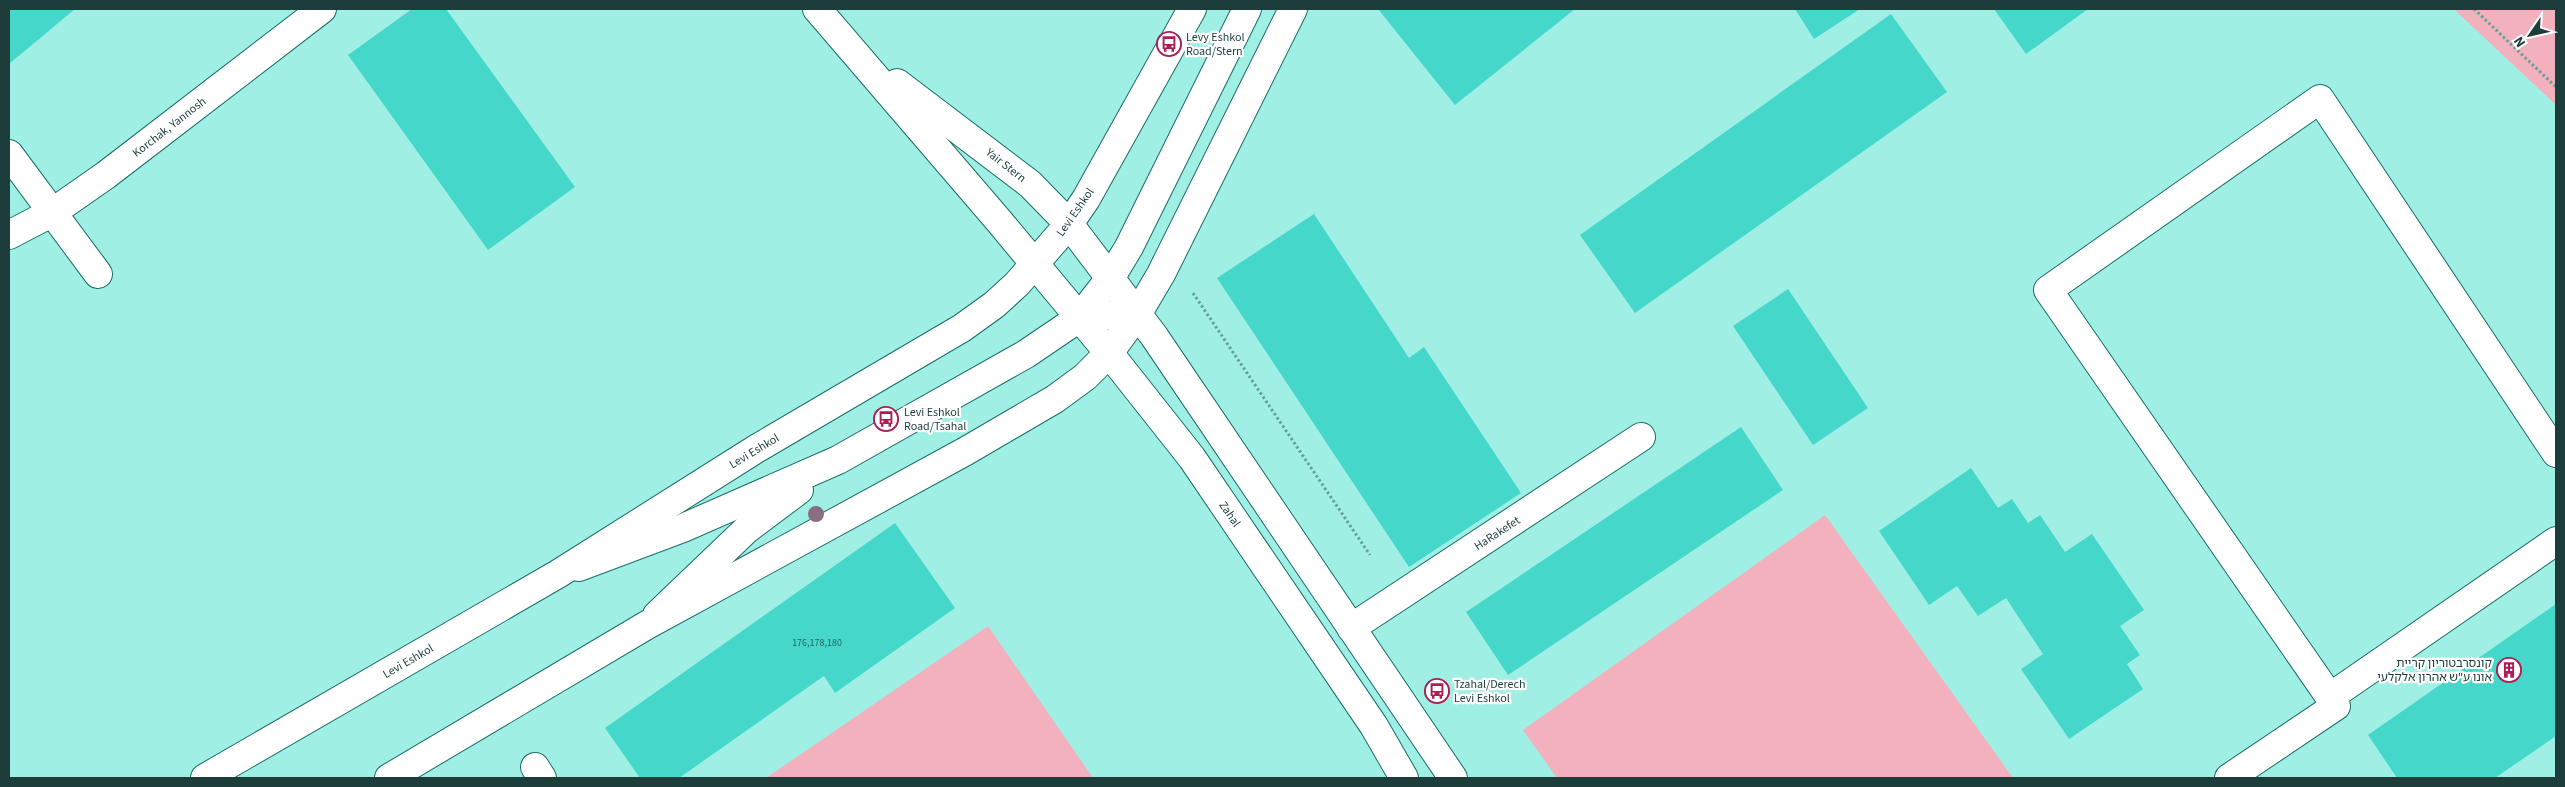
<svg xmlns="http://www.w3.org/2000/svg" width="2565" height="787" font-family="'Source Sans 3','Noto Sans Hebrew',sans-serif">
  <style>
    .green { fill: #f3b1be }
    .building { fill: #45d8ca }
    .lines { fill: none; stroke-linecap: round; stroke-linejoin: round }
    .minor-casing { stroke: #186e67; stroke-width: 30 }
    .major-casing { stroke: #186e67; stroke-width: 30 }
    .path { stroke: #65a099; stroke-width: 3; stroke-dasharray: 2.5 2.5; stroke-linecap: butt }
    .minor { stroke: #fff; stroke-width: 28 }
    .major { stroke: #fff; stroke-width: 28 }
    .tree { fill: #8a6c83 }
    .labels { text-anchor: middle; stroke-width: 4.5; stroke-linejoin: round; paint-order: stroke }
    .number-label { font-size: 10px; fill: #26645e }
    .poi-label { font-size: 12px; fill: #1c3d3a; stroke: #fff; text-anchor: start }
    .street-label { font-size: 12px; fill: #1c3d3a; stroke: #fff }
  </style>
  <rect width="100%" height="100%" fill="#a0efe5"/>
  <g class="green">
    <polygon points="2454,9 2556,9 2556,105 2458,13"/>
    <polygon points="1825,515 2013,778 1557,778 1523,730"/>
    <polygon points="988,626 1093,778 766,778"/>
  </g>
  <g class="building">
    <polygon points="9,9 75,9 9,64"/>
    <polygon points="412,9 446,9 575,187 488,250 348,55"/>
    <polygon points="1378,9 1575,9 1455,105"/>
    <polygon points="1795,9 1860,9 1814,39"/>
    <polygon points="1994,9 2088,9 2026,54"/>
    <polygon points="1891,14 1947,92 1635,313 1580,235"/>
    <polygon points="1314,214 1409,358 1424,347 1521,493 1409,567 1217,278"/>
    <polygon points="1788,289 1868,408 1813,445 1733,326"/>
    <polygon points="1741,427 1783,490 1508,675 1466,612"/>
    <polygon points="1971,468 1998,508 2012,499 2028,523 2040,515 2065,552 2092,534 2144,610 2120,626 2140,655 2127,664 2143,689 2069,739 2021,669 2043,654 2006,598 1978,616 1957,586 1929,605 1879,531"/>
    <polygon points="895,523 955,608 835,693 824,676 679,778 640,778 605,728"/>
    <polygon points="2556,604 2556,736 2495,778 2397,778 2368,735"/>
  </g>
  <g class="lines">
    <defs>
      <g id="minor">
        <polyline points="817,9 999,221 1109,353 1192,458 1374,726 1404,778"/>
        <polyline points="897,83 1030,184 1069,224 1154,336 1453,778"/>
        <polyline points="9,154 98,274"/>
        <polyline points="9,235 53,212 106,175 322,9"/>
        <polyline points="579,567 683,528 838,460 1026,354 1079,318 1111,277 1129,247 1247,9"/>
        <polyline points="657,615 747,529 799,490"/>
        <polyline points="1351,628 1641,437"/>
        <polyline points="2330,697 2556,541"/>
        <polyline points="535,767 542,778"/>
        <polyline points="2229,778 2336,706 2048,290 2320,99 2556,453"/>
      </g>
      <g id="major">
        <polyline points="1079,318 1138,313"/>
        <polyline points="205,778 558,574 756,449 962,328 994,305 1017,284 1069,224 1086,199 1192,9"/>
        <polyline points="389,778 647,625 966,451 1055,399 1085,377 1109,353 1138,313 1161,274 1293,9"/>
      </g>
    </defs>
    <use href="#minor" class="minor-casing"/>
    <use href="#major" class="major-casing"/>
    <g class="path">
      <polyline points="2474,9 2556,87"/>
      <polyline points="1193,293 1370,555"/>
    </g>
    <use href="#minor" class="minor"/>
    <use href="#major" class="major"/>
  </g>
  <circle class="tree" cx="816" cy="514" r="8"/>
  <defs>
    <symbol id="bus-ring" viewBox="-11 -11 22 22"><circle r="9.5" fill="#fff" stroke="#ad1c52" stroke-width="1.5"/><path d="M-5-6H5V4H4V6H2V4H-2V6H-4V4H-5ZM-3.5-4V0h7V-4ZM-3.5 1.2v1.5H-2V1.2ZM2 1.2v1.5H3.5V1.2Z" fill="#ad1c52"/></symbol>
    <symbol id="building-ring" viewBox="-11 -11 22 22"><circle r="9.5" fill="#fff" stroke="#ad1c52" stroke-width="1.5"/><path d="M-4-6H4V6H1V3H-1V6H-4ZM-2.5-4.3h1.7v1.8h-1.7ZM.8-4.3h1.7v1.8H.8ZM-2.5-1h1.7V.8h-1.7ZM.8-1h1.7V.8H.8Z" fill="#ad1c52"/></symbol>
  </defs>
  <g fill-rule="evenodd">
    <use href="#bus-ring" x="1155" y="30" width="28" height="28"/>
    <use href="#bus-ring" x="872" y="405" width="28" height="28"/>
    <use href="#building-ring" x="2495" y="656" width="28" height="28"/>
    <use href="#bus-ring" x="1423" y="677" width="28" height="28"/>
  </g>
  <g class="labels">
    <g class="number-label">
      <text x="817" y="646">176,178,180</text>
    </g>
    <g class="poi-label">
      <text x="1186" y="41">Levy Eshkol<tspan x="1186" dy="14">Road/Stern</tspan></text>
      <text x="904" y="416">Levi Eshkol<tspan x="904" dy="14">Road/Tsahal</tspan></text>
      <text x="2492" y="667" text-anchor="end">קונסרבטוריון קריית<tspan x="2492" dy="14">אונו ע"ש אהרון אלקלעי</tspan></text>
      <text x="1454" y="688">Tzahal/Derech<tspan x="1454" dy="14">Levi Eshkol</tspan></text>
    </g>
    <g class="street-label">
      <text transform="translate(169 127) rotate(-38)" y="4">Korchak, Yannosh</text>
      <text transform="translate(1006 165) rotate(38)" y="4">Yair Stern</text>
      <text transform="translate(1075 212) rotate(-55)" y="4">Levi Eshkol</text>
      <text transform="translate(754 451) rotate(-31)" y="4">Levi Eshkol</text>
      <text transform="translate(1230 514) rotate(56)" y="4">Zahal</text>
      <text transform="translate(1497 533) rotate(-33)" y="4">HaRakefet</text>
      <text transform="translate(408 661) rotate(-30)" y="4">Levi Eshkol</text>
    </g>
  </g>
  <rect width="2565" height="787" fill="none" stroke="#1c3d3a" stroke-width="20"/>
  <g transform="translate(2530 35) rotate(236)" stroke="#ffffff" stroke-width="4" paint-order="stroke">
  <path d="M0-4L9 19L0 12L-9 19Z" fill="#1c3d3a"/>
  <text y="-8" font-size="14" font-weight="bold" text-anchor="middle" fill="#1c3d3a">N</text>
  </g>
</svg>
